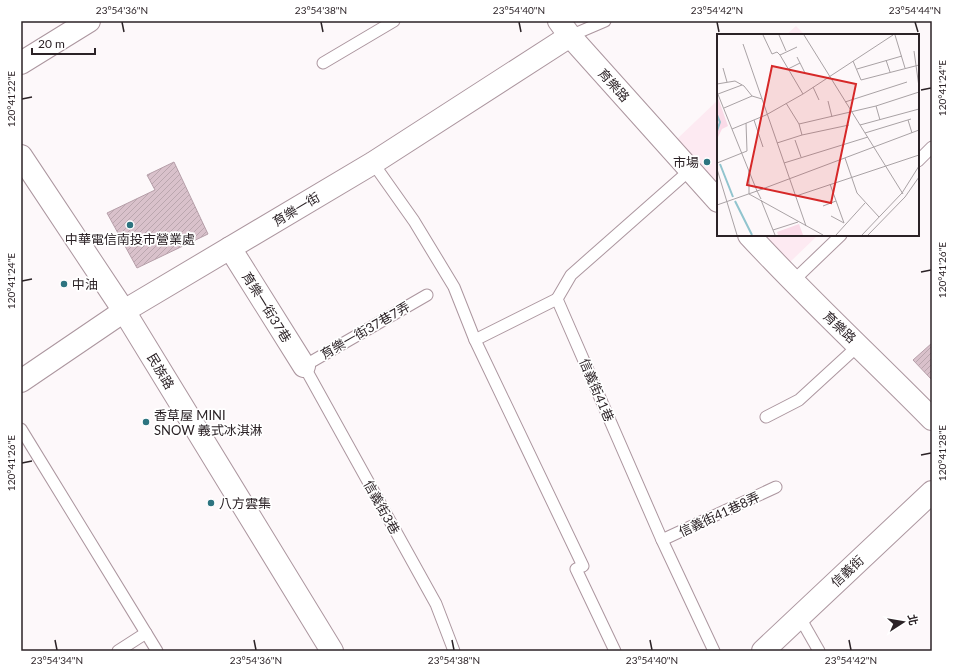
<svg xmlns="http://www.w3.org/2000/svg" width="953" height="672" font-family="Lato,'Noto Sans TC',sans-serif">
  <style>
    .built { fill: #fdeaf2 }
    .building { fill: url(#building-hatch); stroke: #b69fa9 }
    .lines { fill: none; stroke-linecap: round; stroke-linejoin: round }
    .service-casing { stroke: #ac969f; stroke-width: 13 }
    .minor-casing { stroke: #ac969f; stroke-width: 24 }
    .service { stroke: #fff; stroke-width: 11 }
    .minor { stroke: #fff; stroke-width: 22 }
    .ticks { fill: none; stroke: #2b2226; stroke-width: 1.5 }
    .poi-dot { fill: #2d7480; stroke: #fff; stroke-width: 1.5 }
    .labels { text-anchor: middle; stroke-width: 3.5; stroke-linejoin: round; paint-order: stroke }
    .street-label { font-size: 13px; fill: #2b2226; stroke: #fff }
    .poi-label { font-size: 13px; fill: #2b2226; stroke: #fff; text-anchor: start }
    .inset-river { fill: none; stroke: #91c4ce; stroke-width: 2 }
    .inset-road { fill: none; stroke: #a9a2a5; stroke-width: 1 }
    .view { fill: #d62828; fill-opacity: 0.15; stroke: #d62828; stroke-width: 2 }
    .inset-edge { fill: none; stroke: #2b2226; stroke-width: 2 }
    .neatline { fill: none; stroke: #2b2226; stroke-width: 1.5 }
    .ticks-label { font-size: 10px; text-anchor: middle; fill: #2b2226 }
  </style>
  <defs>
    <pattern id="building-hatch" width="6" height="6" patternUnits="userSpaceOnUse"><rect width="6" height="6" fill="#d9c1cb"/><path d="M-1 1l2-2M0 6l6-6M5 7l2-2" fill="none" stroke="#baa6ae"/></pattern>
  </defs>
  <rect width="100%" height="100%" fill="#fdf8fa"/>
  <g class="built">
    <polygon points="796,26 805,35 786,35"/>
    <polygon points="718,100 718,185 676,140"/>
    <polygon points="765,235 818,235 790,262"/>
  </g>
  <g class="building">
    <polygon points="174,162 208,234 137,268 107,213 155,190 147,175"/>
    <polygon points="932,343 932,380 913,360"/>
  </g>
  <g class="lines">
    <defs>
      <g id="service">
        <polyline points="570,36 605,21"/>
        <polyline points="323,63 394,21"/>
        <polyline points="918,161 932,147"/>
        <polyline points="373,163 414,221 454,287 475,340"/>
        <polyline points="690,170 571,275 557,299 662,540 714,651"/>
        <polyline points="792,282 841,235"/>
        <polyline points="427,295 304,366 436,604 454,651"/>
        <polyline points="557,299 475,340 583,566 576,569 615,651"/>
        <polyline points="766,417 799,400 859,345"/>
        <polyline points="21,429 157,651"/>
        <polyline points="662,540 776,487"/>
        <polyline points="799,616 819,651"/>
        <polyline points="118,651 146,633"/>
      </g>
      <g id="minor">
        <polyline points="559,21 570,36 718,201"/>
        <polyline points="21,63 89,21"/>
        <polyline points="21,156 124,311 332,651"/>
        <path d="M749 235C808 299 871 357 932 419"/>
        <polyline points="230,248 304,366"/>
        <polyline points="21,381 124,311 373,163 570,36"/>
        <polyline points="763,651 932,492"/>
      </g>
    </defs>
    <use href="#service" class="service-casing"/>
    <use href="#minor" class="minor-casing"/>
    <use href="#service" class="service"/>
    <use href="#minor" class="minor"/>
  </g>
  <path class="ticks" d="M122 22 124 32M321 22 323 32M519 22 521 32M717 22 719 32M915 22 918 32M921 90 931 88M22 99 32 97M921 272 931 270M22 281 32 279M921 455 931 453M22 463 32 461M55 640 57 650M254 640 256 650M452 640 454 650M650 640 652 650M849 640 851 650"/>
  <g class="poi-dot">
    <circle cx="707" cy="162" r="4"/>
    <circle cx="130" cy="225" r="4"/>
    <circle cx="64" cy="284" r="4"/>
    <circle cx="146" cy="422" r="4"/>
    <circle cx="211" cy="503" r="4"/>
  </g>
  <g class="labels">
    <g class="street-label">
      <text transform="translate(614 85) rotate(48)" y="5">育樂路</text>
      <text transform="translate(296 209) rotate(-31)" y="5">育樂一街</text>
      <text transform="translate(267 307) rotate(58)" y="5">育樂一街37巷</text>
      <text transform="translate(840 327) rotate(43)" y="5">育樂路</text>
      <text transform="translate(365 330) rotate(-30)" y="5">育樂一街37巷7弄</text>
      <text transform="translate(161 371) rotate(59)" y="5">民族路</text>
      <text transform="translate(597 390) rotate(67)" y="5">信義街41巷</text>
      <text transform="translate(382 507) rotate(61)" y="5">信義街3巷</text>
      <text transform="translate(719 514) rotate(-25)" y="5">信義街41巷8弄</text>
      <text transform="translate(847 571) rotate(-43)" y="5">信義街</text>
    </g>
    <g class="poi-label">
      <text x="699" y="167" text-anchor="end">市場</text>
      <text x="130" y="244" text-anchor="middle">中華電信南投市營業處</text>
      <text x="72" y="289">中油</text>
      <text x="154" y="420">香草屋 MINI<tspan x="154" dy="15">SNOW 義式冰淇淋</tspan></text>
      <text x="219" y="508">八方雲集</text>
    </g>
  </g>
  <g transform="translate(717 34)">
    <rect width="202" height="202" fill="#fdf8fa"/>
    <path d="M0 61 11 92 5 95 0 105ZM82 190 86 201H61L60 198Z" fill="#fadbe8"/>
    <path class="inset-river" d="M0 81 3 88 0 97M3 130 16 163M18 167 35 201"/>
    <path class="inset-road" d="M46 1 55 20 60 18 63 21M62 1 69 17M87 1 186 160M178 1 188 34M26 10 89 192M80 13 63 21 86 60M197 17 202 53M80 23 88 39M169 26 173 38M136 27 144 46 202 31M6 34 10 48M71 35 83 29M140 35 185 22M0 50 18 47 27 52 35 62 45 65M96 53 102 66M0 58 40 157 202 96M1 60 25 51M111 67 115 83M128 68 190 48M69 69 82 90 159 72 202 58M159 72 163 86M7 74 35 62M37 86 46 113M191 86 195 99M82 90 85 101 132 91M143 91 202 75M15 95 49 81 86 60 176 1M148 99 194 85M78 106 84 123M60 109 85 101M128 124 140 159 162 183M0 129 30 117 29 89M67 129 151 103M0 135 20 201M113 150 127 189 114 182M32 160V136M32 160 106 201M79 162 202 121M44 166 58 201M0 171 40 157 44 165M106 172 119 167M56 196 81 188M119 201 148 169M145 201 185 159 202 132M151 201 188 163 202 143"/>
    <path class="view" d="M55 32 139 50 114 169 30 151Z"/>
    <rect width="202" height="202" class="inset-edge"/>
  </g>
  <rect width="953" height="672" fill="none" stroke="#ffffff" stroke-width="44"/>
  <g transform="translate(903 622) rotate(78)" stroke="#ffffff" stroke-width="3" paint-order="stroke">
  <path d="M0-3L7 15L0 10L-7 15Z" fill="#2b2226"/>
  <text y="-6" font-size="11" font-weight="bold" text-anchor="middle" fill="#2b2226">北</text>
  </g>
  <path d="M32 48v6h63v-6" fill="none" stroke="#2b2226" stroke-width="2"/>
  <text x="38" y="48" font-size="12" fill="#2b2226" stroke="#ffffff" stroke-width="3" paint-order="stroke">20 m</text>
  <rect x="22" y="22" width="909" height="628" class="neatline"/>
  <g class="ticks-label">
    <text x="122" y="14">23°54'36"N</text>
    <text x="321" y="14">23°54'38"N</text>
    <text x="519" y="14">23°54'40"N</text>
    <text x="717" y="14">23°54'42"N</text>
    <text x="915" y="14">23°54'44"N</text>
    <text transform="translate(942 88) rotate(-90)" y="4">120°41'24"E</text>
    <text transform="translate(11 99) rotate(-90)" y="4">120°41'22"E</text>
    <text transform="translate(942 270) rotate(-90)" y="4">120°41'26"E</text>
    <text transform="translate(11 281) rotate(-90)" y="4">120°41'24"E</text>
    <text transform="translate(942 453) rotate(-90)" y="4">120°41'28"E</text>
    <text transform="translate(11 463) rotate(-90)" y="4">120°41'26"E</text>
    <text x="57" y="664">23°54'34"N</text>
    <text x="256" y="664">23°54'36"N</text>
    <text x="454" y="664">23°54'38"N</text>
    <text x="652" y="664">23°54'40"N</text>
    <text x="851" y="664">23°54'42"N</text>
  </g>
</svg>
